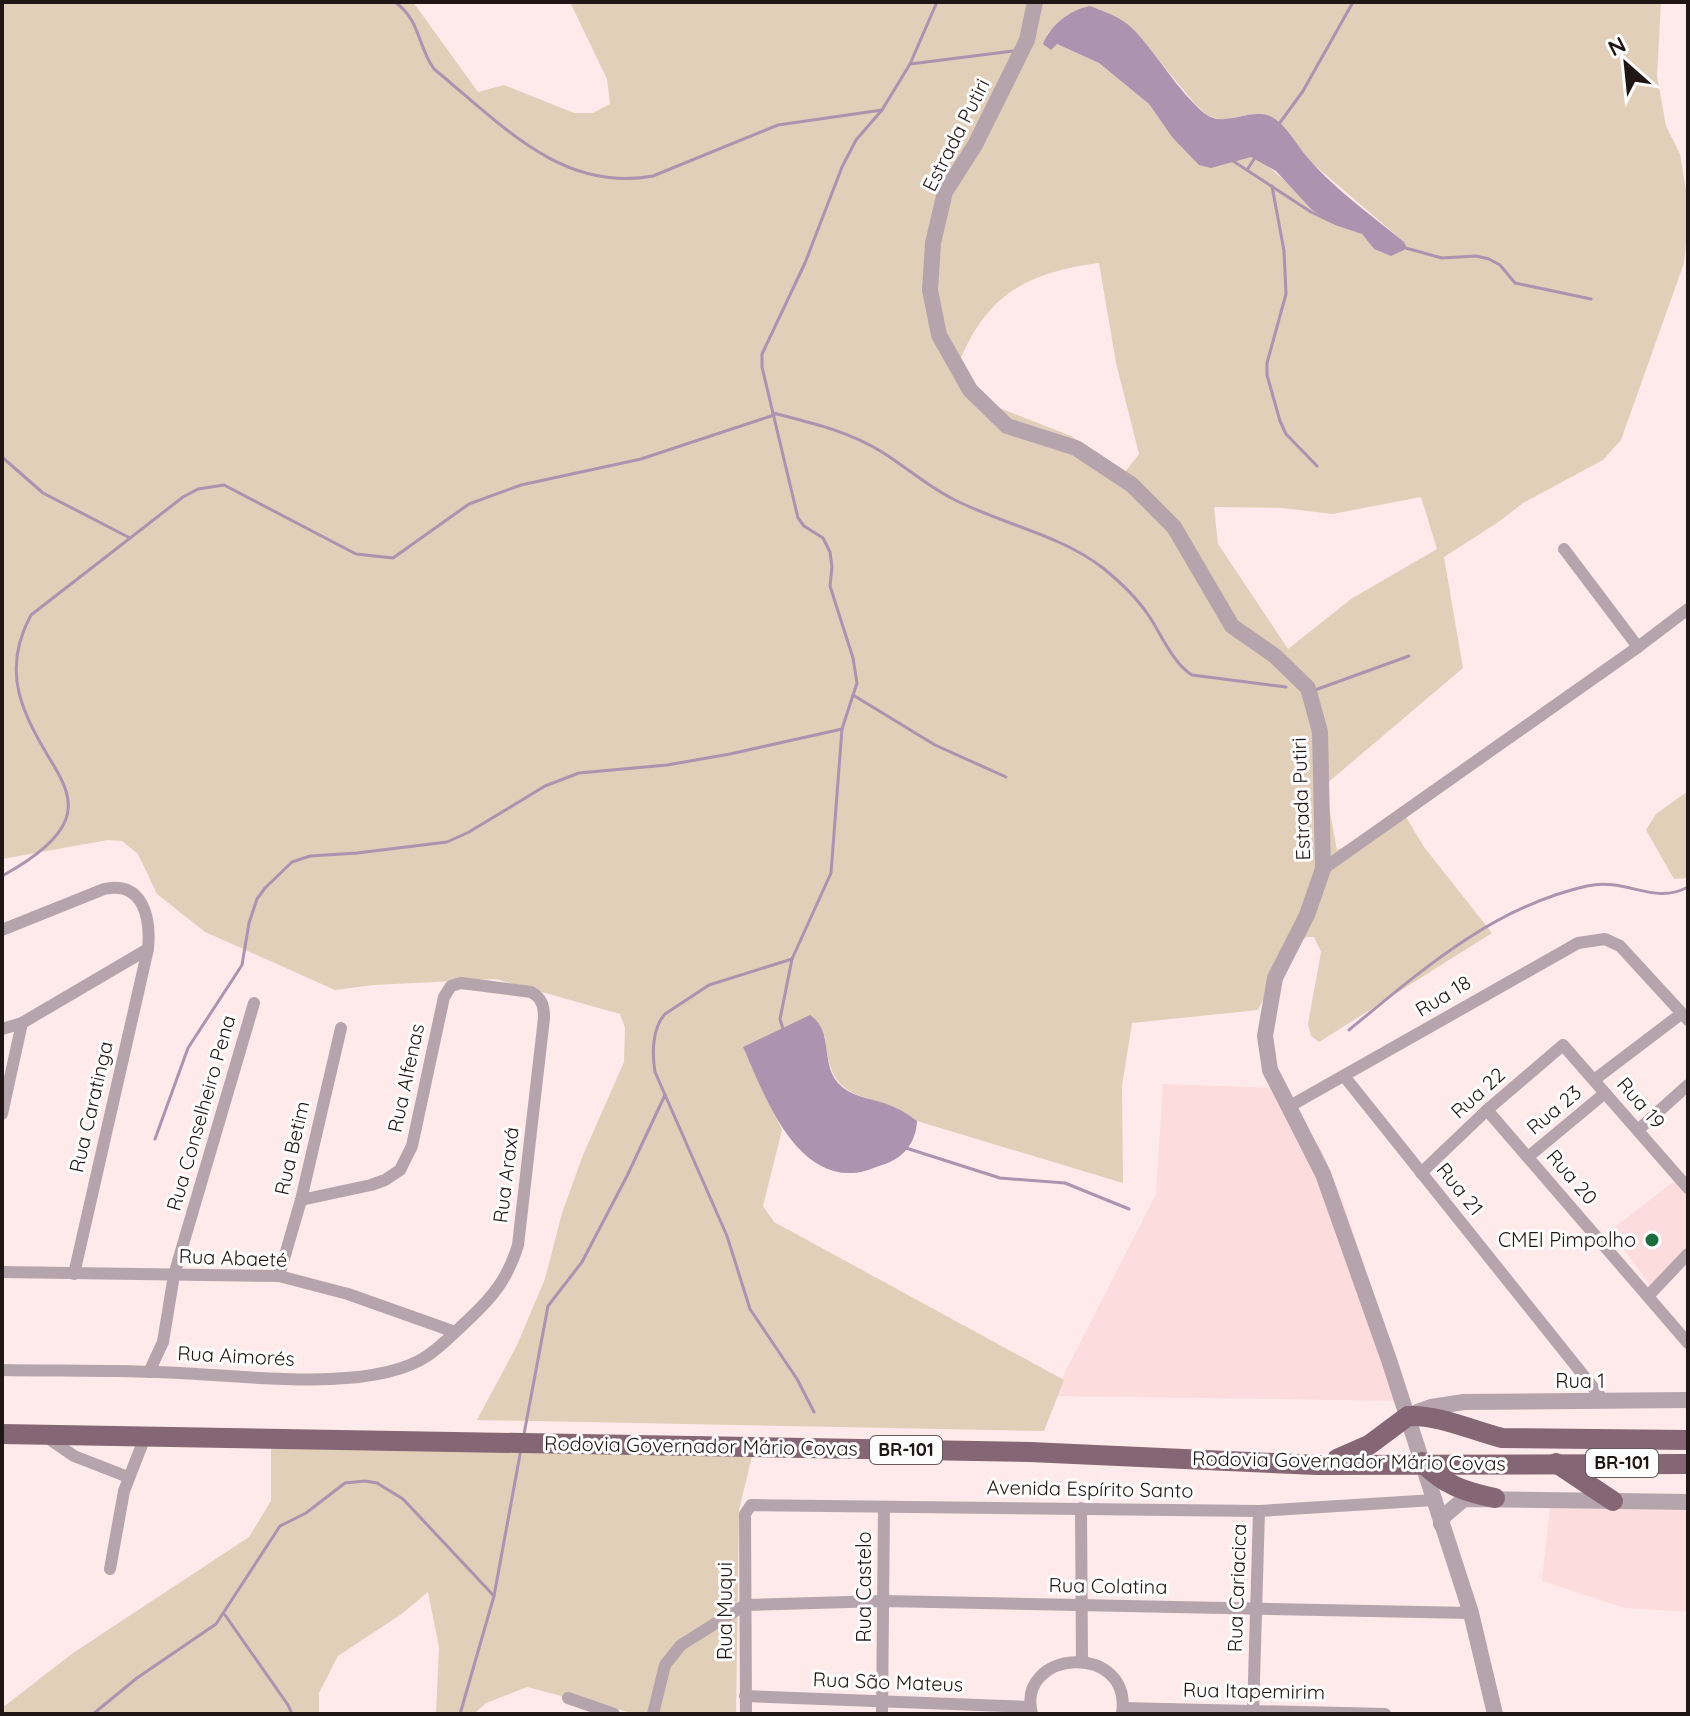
<svg xmlns="http://www.w3.org/2000/svg" width="1690" height="1716" font-family="Quicksand,sans-serif">
  <style>
    .built { fill: #fddcdd }
    .green { fill: #e1cfb9; fill-rule: evenodd }
    .water { fill: #ac93af }
    .lines { fill: none; stroke-linecap: round; stroke-linejoin: round }
    .stream { stroke: #ac93af; stroke-width: 3 }
    .minor { stroke: #b6a4ac; stroke-width: 12 }
    .tertiary { stroke: #b6a4ac; stroke-width: 16 }
    .primary { stroke: #846674; stroke-width: 20 }
    .poi-dot { fill: #1b6d3e; stroke: #fdfdfd; stroke-width: 3 }
    .labels { text-anchor: middle; stroke-width: 6; stroke-linejoin: round; paint-order: stroke }
    .shield { fill: #fdfdfd; stroke: #635b5b; stroke-width: 2 }
    .shield-label { font-size: 18px; font-weight: bold; fill: #211616 }
    .street-label { font-size: 20px; fill: #211616; stroke: #fdfdfd }
    .poi-label { font-size: 20px; fill: #211616; stroke: #fdfdfd; text-anchor: end }
  </style>
  <rect width="100%" height="100%" fill="#feeaea"/>
  <g class="built">
    <polygon points="1163,1084 1279,1088 1321,1149 1342,1199 1410,1401 1053,1396 1156,1194"/>
    <polygon points="1677,1179 1688,1193 1688,1249 1651,1286 1610,1231"/>
    <polygon points="1550,1508 1688,1510 1688,1612 1625,1608 1542,1581"/>
  </g>
  <g class="green">
    <path d="M2 2H413L478 92 504 85 574 113H593L610 104 607 79 570 2H1661L1657 76 1666 126 1680 154 1688 202V223L1684 263 1621 440 1603 460 1523 503 1497 523 1444 557 1463 668 1325 785 1337 850 1406 817 1424 847 1492 933 1319 1042 1311 1036 1308 1024 1321 952 1314 937H1307L1289 947 1258 1010 1132 1023 1122 1086 1123 1183 917 1121C870 1086 830 1112 825 1036L760 1084 782 1130 763 1206 774 1222 1064 1380 1044 1431 477 1420 517 1345 545 1279 562 1213 583 1155 624 1062 625 1028 620 1014 496 979 373 985 335 990 205 932 157 894 138 854 122 841 108 840 2 859ZM1068 14 1132 28 1195 104 1208 116 1223 120 1246 115 1272 117 1281 125 1311 162 1404 242 1374 249 1362 234 1335 224 1262 161 1251 157 1241 158 1172 137 1149 104 1099 63 1057 44 1047 34ZM1099 263 1116 363 1139 454 1125 472 1071 436 992 405 982 396 959 363C986 294 1029 272 1099 263ZM1421 497 1437 549 1351 599 1288 649 1218 544 1214 507 1283 508 1332 514Z"/>
    <polygon points="1688,791 1688,878 1674,879 1646,830 1656,814"/>
    <polygon points="271,1443 753,1452 739,1510 736,1714 635,1714 579,1698 565,1697 527,1687 486,1703 474,1714 436,1714 439,1647 428,1592 403,1613 338,1656 319,1693 319,1714 2,1714 2,1708 73,1653 249,1537 271,1501"/>
  </g>
  <g class="water">
    <path d="M1090 6C1105 12 1121 17 1133 29 1157 54 1177 90 1204 113 1223 129 1248 108 1270 116 1283 122 1294 140 1303 152 1330 186 1370 214 1404 242L1406 246 1404 250 1391 256 1374 249 1362 234 1335 225 1312 210 1276 171 1251 157 1211 168 1199 165 1172 137 1149 104 1099 63 1057 44 1051 50 1043 44C1051 25 1069 10 1090 6Z"/>
    <path d="M810 1015C834 1031 820 1062 838 1083 850 1096 867 1098 884 1103 896 1107 907 1113 917 1121 916 1143 903 1159 882 1165 873 1168 862 1173 853 1173 792 1176 763 1091 743 1047Z"/>
  </g>
  <g class="lines">
    <g class="stream">
      <path d="M395 2C421 21 417 45 434 69 499 122 561 193 653 176L778 125 882 110"/>
      <polyline points="910,64 1013,51"/>
      <polyline points="1279,124 1303,91 1353,2"/>
      <polyline points="1230,159 1311,212 1332,222"/>
      <polyline points="1247,170 1256,156"/>
      <polyline points="1272,186 1284,251 1286,294 1267,363 1267,375 1280,421 1286,434 1317,466"/>
      <polyline points="1402,247 1442,258 1476,256 1489,259 1500,265 1515,283 1591,299"/>
      <path d="M773 413C812 423 848 431 882 452 906 467 927 486 953 499 1001 524 1059 534 1103 568 1119 581 1137 598 1149 616 1161 634 1173 663 1192 675L1286 687"/>
      <polyline points="2,457 43,493 130,538"/>
      <polyline points="1315,690 1409,656"/>
      <polyline points="853,695 935,745 1006,777"/>
      <path d="M2 876C24 864 57 843 66 819 73 800 63 781 54 766 22 713 0 672 31 615L183 497 198 489 224 485 356 554 393 558 469 504 521 485 641 459 774 415"/>
      <path d="M792 959 709 985 665 1014C652 1028 652 1054 655 1072L727 1236 750 1309 797 1379 814 1412"/>
      <polyline points="783,1029 780,1019 792,959 831,873 842,729 857,683 853,658 830,586 832,567 830,552 823,538 804,526 798,518 762,367 762,354 805,263 842,167 856,140 882,110 910,64 937,2"/>
      <path d="M1349 1030C1422 970 1493 907 1587 886 1627 877 1653 906 1688 887"/>
      <polyline points="155,1139 188,1048 242,965 249,923 257,899 265,888 292,862 310,856 357,853 447,842 469,832 545,786 579,773 667,765 730,754 842,729"/>
      <polyline points="906,1148 1000,1178 1065,1183 1129,1209"/>
      <polyline points="524,1434 548,1306 582,1262 627,1176 665,1095"/>
      <polyline points="225,1615 288,1705 292,1714"/>
      <polyline points="93,1714 137,1678 216,1624 280,1526 306,1513 345,1483 365,1481 377,1483 403,1499 494,1596"/>
      <polyline points="460,1714 494,1596 521,1449"/>
    </g>
    <g class="minor">
      <polyline points="1564,549 1638,647"/>
      <polyline points="1323,869 1638,647 1688,609"/>
      <path d="M2 930 104 889C143 880 151 918 148 949L74 1274"/>
      <polyline points="2,1029 22,1023 148,949"/>
      <polyline points="1344,1076 1604,1401"/>
      <polyline points="1594,1080 1681,1014"/>
      <polyline points="1290,1106 1578,943 1605,939 1620,946 1688,1020"/>
      <polyline points="1487,1110 1688,1343"/>
      <polyline points="2,1114 22,1023"/>
      <polyline points="1638,1130 1688,1085"/>
      <polyline points="1528,1157 1605,1093"/>
      <polyline points="1421,1173 1487,1110 1563,1045 1688,1188"/>
      <polyline points="2,1272 279,1276 348,1294 455,1332"/>
      <polyline points="279,1276 301,1200 341,1028"/>
      <polyline points="1648,1296 1688,1254"/>
      <path d="M2 1370C61 1371 120 1370 180 1373 245 1376 372 1393 427 1356 442 1346 455 1332 468 1320 493 1297 508 1278 518 1245L544 1018C544 1006 542 998 531 992L461 983 451 986 444 997 412 1146 400 1170 385 1180 371 1185 301 1200"/>
      <polyline points="149,1372 163,1342 174,1275 254,1003"/>
      <polyline points="45,1436 74,1456 128,1477"/>
      <polyline points="1081,1508 1082,1661"/>
      <polyline points="110,1569 124,1491 145,1437"/>
      <polyline points="745,1696 1030,1707"/>
      <polyline points="568,1698 614,1714"/>
      <polyline points="1123,1708 1385,1714"/>
      <polyline points="653,1714 665,1665 681,1645 745,1605 884,1601 1471,1613"/>
      <polyline points="746,1714 745,1514 751,1505 1259,1511 1434,1500"/>
      <polyline points="882,1714 884,1508"/>
      <path d="M1032 1714C1015 1649 1133 1641 1122 1714"/>
      <polyline points="1253,1714 1259,1511"/>
    </g>
    <g class="tertiary">
      <polyline points="1035,2 1027,40 975,145 945,192 933,243 930,290 939,335 970,390 1007,426 1076,448 1132,485 1174,527 1232,626 1275,656 1308,688 1320,732 1323,869 1307,915 1275,978 1265,1036 1270,1070 1323,1174 1389,1360 1471,1613 1495,1714"/>
      <polyline points="1409,1415 1431,1407 1464,1402 1688,1400"/>
      <polyline points="1441,1524 1444,1516 1464,1499 1688,1502"/>
    </g>
    <g class="primary">
      <polyline points="2,1434 1030,1452 1317,1465 1688,1464"/>
      <path d="M1337 1459 1369 1445 1408 1416C1441 1415 1470 1430 1502 1438L1688 1440"/>
      <path d="M1422 1462C1444 1485 1465 1492 1495 1498"/>
      <polyline points="1556,1463 1613,1501"/>
    </g>
  </g>
  <circle class="poi-dot" cx="1652" cy="1240" r="8"/>
  <g class="labels">
    <g class="shield">
      <rect x="870" y="1436" width="72" height="28" rx="6"/>
      <rect x="1586" y="1449" width="72" height="28" rx="6"/>
    </g>
    <g class="shield-label">
      <text x="906" y="1456">BR-101</text>
      <text x="1622" y="1469">BR-101</text>
    </g>
    <g class="street-label">
      <text transform="translate(956 135) rotate(-63)" y="7">Estrada Putiri</text>
      <text transform="translate(1301 799) rotate(-92)" y="7">Estrada Putiri</text>
      <text transform="translate(1443 996) rotate(-31)" y="7">Rua 18</text>
      <text transform="translate(406 1078) rotate(-78)" y="7">Rua Alfenas</text>
      <text transform="translate(1478 1093) rotate(-42)" y="7">Rua 22</text>
      <text transform="translate(1641 1103) rotate(49)" y="7">Rua 19</text>
      <text transform="translate(91 1107) rotate(-77)" y="7">Rua Caratinga</text>
      <text transform="translate(1554 1110) rotate(-40)" y="7">Rua 23</text>
      <text transform="translate(201 1113) rotate(-74)" y="7">Rua Conselheiro Pena</text>
      <text transform="translate(292 1148) rotate(-77)" y="7">Rua Betim</text>
      <text transform="translate(506 1175) rotate(-83)" y="7">Rua Araxá</text>
      <text transform="translate(1572 1177) rotate(49)" y="7">Rua 20</text>
      <text transform="translate(1460 1189) rotate(51)" y="7">Rua 21</text>
      <text transform="translate(233 1258) rotate(2)" y="7">Rua Abaeté</text>
      <text transform="translate(236 1356) rotate(3)" y="7">Rua Aimorés</text>
      <text x="1580" y="1388">Rua 1</text>
      <text transform="translate(701 1446) rotate(1)" y="7">Rodovia Governador Mário Covas</text>
      <text transform="translate(1349 1461) rotate(1)" y="7">Rodovia Governador Mário Covas</text>
      <text transform="translate(1090 1489) rotate(1)" y="7">Avenida Espírito Santo</text>
      <text transform="translate(1108 1586) rotate(1)" y="7">Rua Colatina</text>
      <text transform="translate(864 1587) rotate(-90)" y="7">Rua Castelo</text>
      <text transform="translate(1237 1588) rotate(-88)" y="7">Rua Cariacica</text>
      <text transform="translate(725 1611) rotate(-90)" y="7">Rua Muqui</text>
      <text transform="translate(888 1682) rotate(2)" y="7">Rua São Mateus</text>
      <text transform="translate(1254 1691) rotate(1)" y="7">Rua Itapemirim</text>
    </g>
    <g class="poi-label">
      <text x="1636" y="1247">CMEI Pimpolho</text>
    </g>
  </g>
  <rect width="1690" height="1716" fill="none" stroke="#211616" stroke-width="8"/>
  <g transform="translate(1626 64) rotate(333)" stroke="#fdfdfd" stroke-width="6" paint-order="stroke">
  <path d="M0-6L14 30L0 20L-14 30Z" fill="#211616"/>
  <text y="-12" font-size="22" font-weight="bold" text-anchor="middle" fill="#211616">N</text>
  </g>
</svg>
